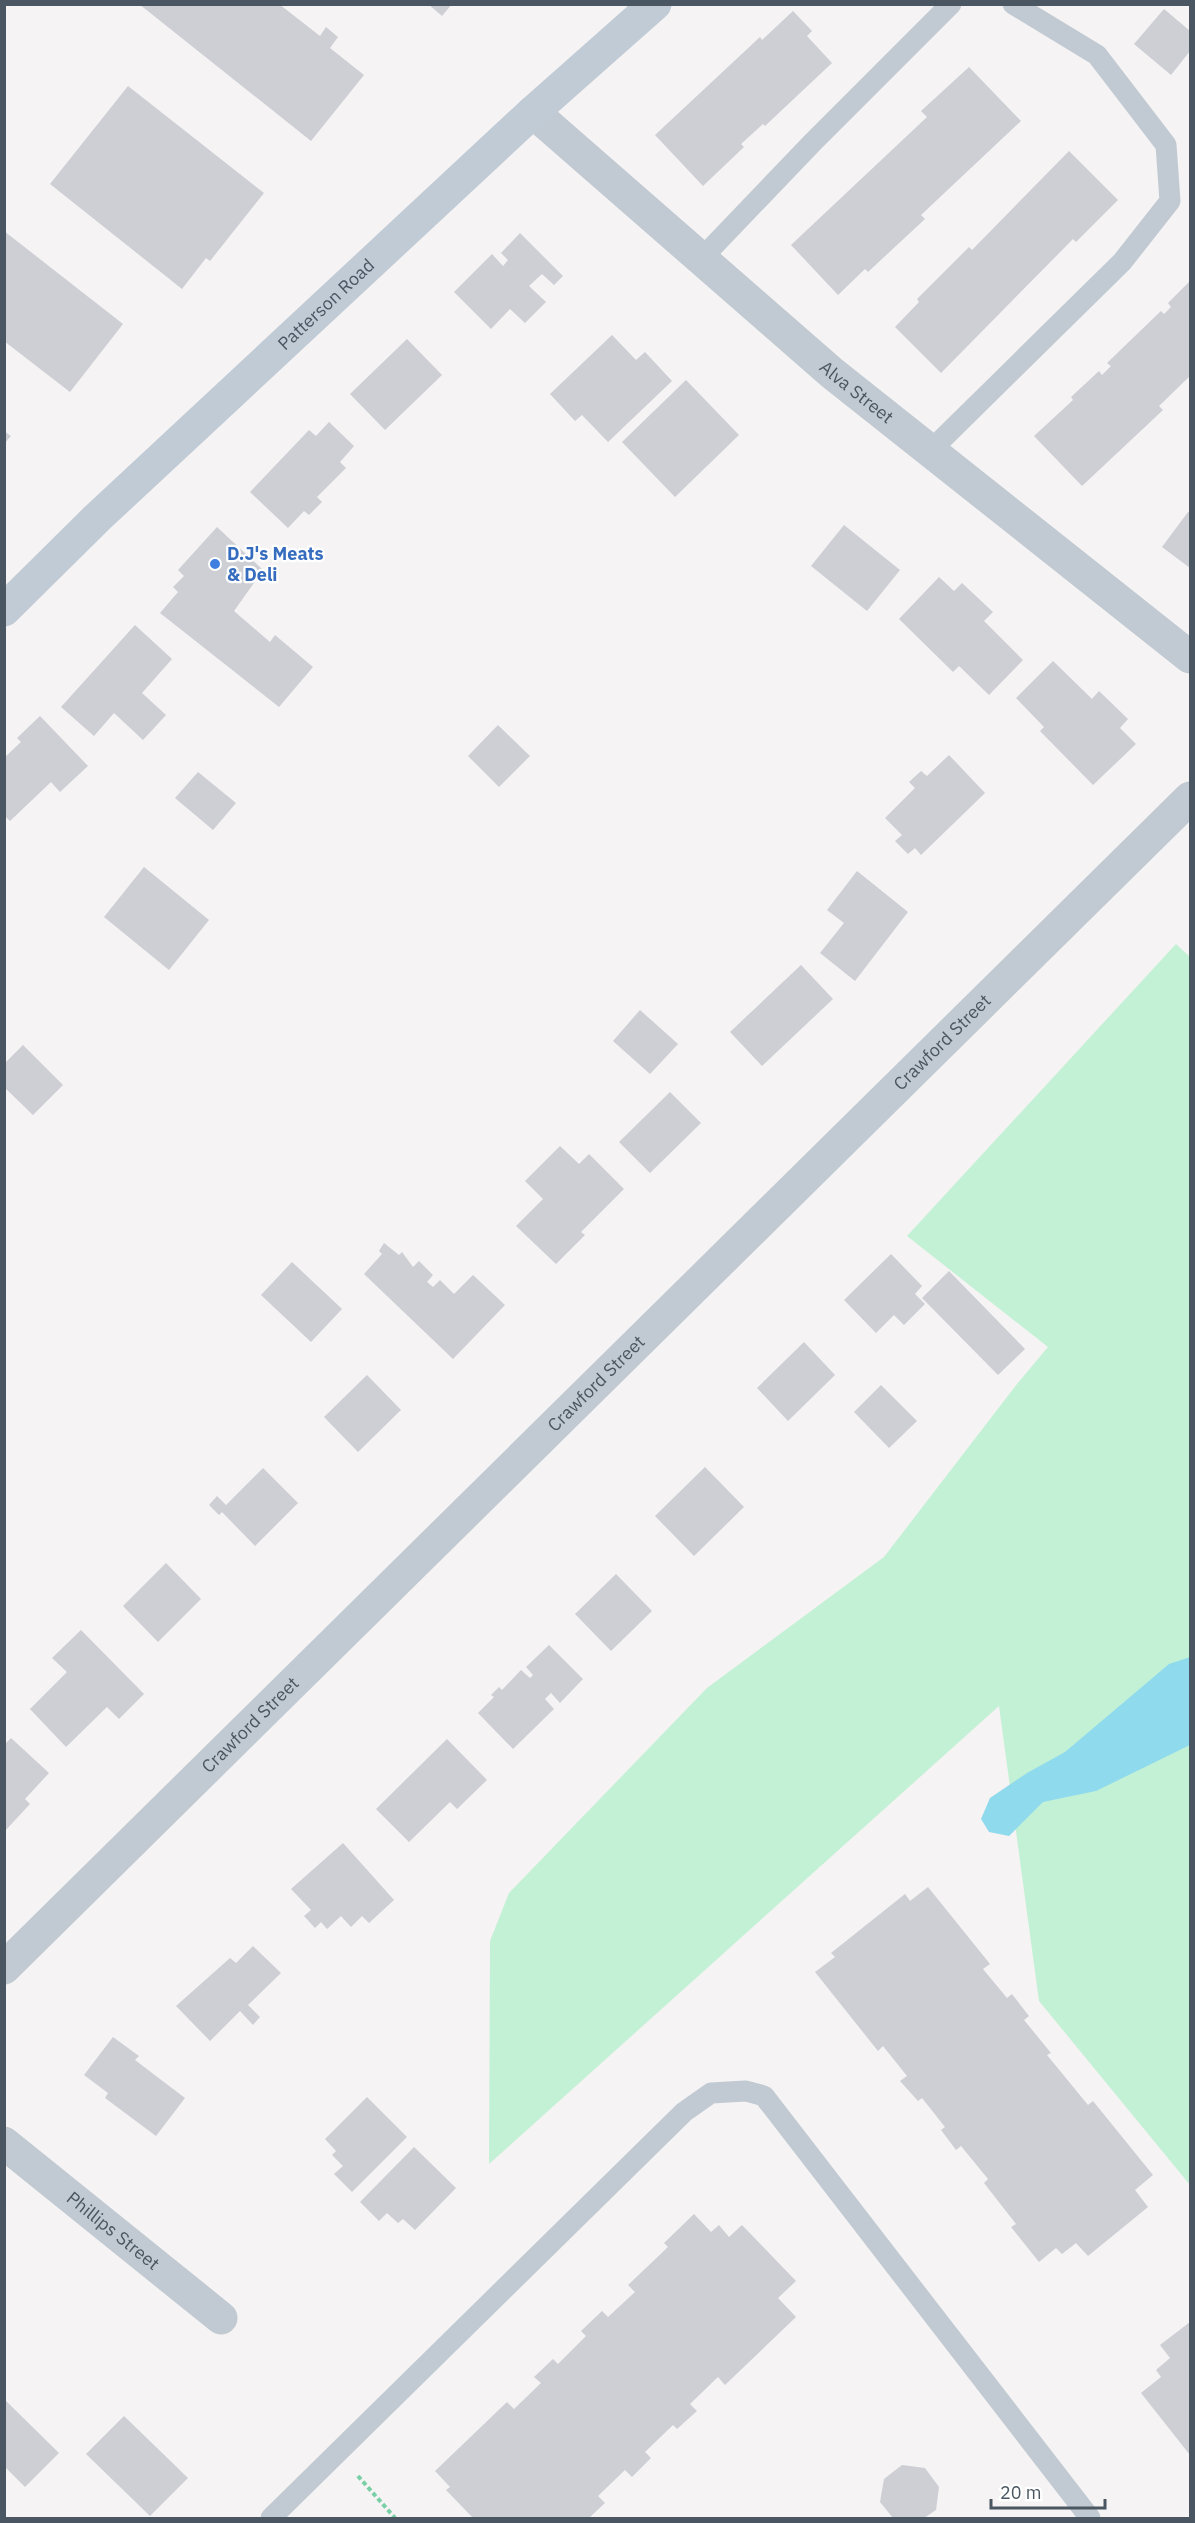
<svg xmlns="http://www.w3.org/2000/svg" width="1195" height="2523" font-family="'IBM Plex Sans',sans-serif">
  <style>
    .green { fill: #c3f1d5 }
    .water { fill: #90daee }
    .building { fill: #cdcfd5 }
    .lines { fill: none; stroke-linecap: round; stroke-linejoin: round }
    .path { stroke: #7ad0a6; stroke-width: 4; stroke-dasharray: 4.5 3; stroke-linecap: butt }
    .lane { stroke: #c1cad2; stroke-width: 21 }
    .street { stroke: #c1cad2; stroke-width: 33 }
    .secondary { stroke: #c1cbd6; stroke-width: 33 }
    .shop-dot { fill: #3f7fe0; stroke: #fff; stroke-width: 2 }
    .labels { text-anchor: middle; stroke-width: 4.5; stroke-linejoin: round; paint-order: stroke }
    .street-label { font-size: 18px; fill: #4a5661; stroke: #fff }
    .shop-label { font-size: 18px; font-weight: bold; fill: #366cbe; stroke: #fff; text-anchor: start }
  </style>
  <rect width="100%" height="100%" fill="#f5f3f3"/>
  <polygon class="green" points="1176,944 1190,957 1190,2185 1039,2001 999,1706 489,2164 490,1941 509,1893 707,1688 884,1557 1017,1384 1048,1347 907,1236"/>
  <polygon class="water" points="1190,1657 1190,1745 1096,1791 1043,1802 1009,1836 989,1832 981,1819 990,1798 1027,1773 1065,1752 1169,1664"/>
  <g class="building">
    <polygon points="139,4 279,4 320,36 326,27 338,37 330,48 364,75 311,141"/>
    <polygon points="428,4 452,4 442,16"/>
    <polygon points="1164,9 1190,31 1190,51 1171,75 1134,44"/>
    <polygon points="793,11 812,31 807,36 832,63 765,126 763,124 741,144 744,147 703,186 655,135 760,37 762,40"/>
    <polygon points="969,67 1021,121 921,215 925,219 868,272 865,269 838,295 791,245 927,117 921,111"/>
    <polygon points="128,86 264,193 210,261 206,258 182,289 50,184"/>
    <polygon points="1069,151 1118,200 1076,242 1073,239 941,373 895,327 919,302 917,299 969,247 972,250"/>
    <polygon points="4,231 123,324 70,392 4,341"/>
    <polygon points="520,233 563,276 554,285 542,274 529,286 546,302 525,323 510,309 491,329 454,292 492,254 503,266 508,260 501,253"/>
    <polygon points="1190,281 1190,376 1159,406 1163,410 1082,486 1034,436 1073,400 1071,397 1099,371 1102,375 1111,366 1107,363 1161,311 1164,314 1171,307 1168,303"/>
    <polygon points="612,335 636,360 645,352 672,381 608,442 582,415 575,421 550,394"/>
    <polygon points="407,339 442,375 385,430 350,394"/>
    <polygon points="686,380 739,435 675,497 622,442"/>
    <polygon points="329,422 354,446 340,462 346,468 317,497 322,502 309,515 304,511 288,528 250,492 309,430 316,436"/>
    <polygon points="4,431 11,436 4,444"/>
    <polygon points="1188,512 1190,513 1190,568 1162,547"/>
    <polygon points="844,525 900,570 867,611 811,566"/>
    <polygon points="217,527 263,570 234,611 270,642 275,635 313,667 279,707 160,613 178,592 173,587 184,576 178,570"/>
    <polygon points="939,577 954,591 962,583 993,612 984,621 1023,660 989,695 959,666 953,672 899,619"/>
    <polygon points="135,625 172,659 142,693 166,715 143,740 114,713 94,736 61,707"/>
    <polygon points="1053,661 1092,699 1099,691 1128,719 1120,728 1136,744 1093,785 1040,731 1044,727 1016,698"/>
    <polygon points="40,716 88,766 60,792 51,782 10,821 4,815 4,758 21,742 17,738"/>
    <polygon points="498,725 530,756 499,787 468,756"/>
    <polygon points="949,755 985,793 921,855 915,848 908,854 895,841 902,835 885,818 915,788 909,782 921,771 927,776"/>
    <polygon points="198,772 236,803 213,830 175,798"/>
    <polygon points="144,867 209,920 169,970 104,917"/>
    <polygon points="857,871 908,912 855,981 820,953 844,923 827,910"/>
    <polygon points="801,965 833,999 762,1066 730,1032"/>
    <polygon points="640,1010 678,1044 650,1074 613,1041"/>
    <polygon points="23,1045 63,1085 33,1115 4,1087 4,1064"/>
    <polygon points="670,1092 701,1123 650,1173 619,1142"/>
    <polygon points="560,1146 579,1164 589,1154 624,1189 581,1232 585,1235 556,1264 516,1226 543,1199 525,1181"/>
    <polygon points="384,1243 399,1255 402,1252 413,1267 419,1261 433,1275 427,1282 433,1287 440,1280 454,1294 473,1275 505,1305 453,1359 364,1274 382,1254 379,1251"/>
    <polygon points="891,1254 922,1286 915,1294 925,1304 904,1325 894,1315 876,1333 844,1300"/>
    <polygon points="292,1262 342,1309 311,1342 261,1295"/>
    <polygon points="949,1271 1025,1349 998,1375 922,1298"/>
    <polygon points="804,1342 835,1375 788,1421 757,1388"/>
    <polygon points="367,1375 401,1410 358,1452 324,1417"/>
    <polygon points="881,1385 917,1421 889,1448 854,1412"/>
    <polygon points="705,1467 744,1507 694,1556 655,1516"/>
    <polygon points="263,1468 298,1503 255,1546 222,1512 219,1515 209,1505 217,1496 226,1505"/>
    <polygon points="166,1563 201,1599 158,1642 123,1606"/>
    <polygon points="616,1574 652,1611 611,1651 575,1614"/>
    <polygon points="81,1630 144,1694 119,1719 107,1707 66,1747 30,1709 67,1672 52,1658"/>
    <polygon points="549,1645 583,1679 560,1703 551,1693 545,1699 554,1709 513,1749 478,1713 494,1697 491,1695 499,1687 502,1690 521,1670 530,1678 533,1675 526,1667"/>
    <polygon points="11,1738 49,1773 25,1799 30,1804 4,1832 4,1745"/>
    <polygon points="447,1739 487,1780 457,1809 450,1802 409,1842 376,1809"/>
    <polygon points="343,1843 394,1900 369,1923 362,1916 351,1927 341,1916 327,1929 321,1922 315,1928 304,1916 311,1910 291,1889"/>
    <polygon points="928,1887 990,1964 983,1969 1007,1998 1012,1994 1029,2016 1024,2020 1051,2053 1047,2055 1088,2105 1093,2101 1153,2175 1135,2190 1148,2207 1088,2256 1076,2243 1062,2254 1056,2248 1039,2262 1011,2227 1016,2224 984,2183 988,2179 961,2146 956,2150 941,2130 945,2127 922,2098 918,2101 900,2081 907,2076 883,2046 878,2051 815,1972 835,1957 831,1953 905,1894 910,1901"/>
    <polygon points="253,1946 281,1973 248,2005 260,2017 253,2025 240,2011 210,2041 176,2006 230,1958 236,1963"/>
    <polygon points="113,2037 139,2056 135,2060 185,2098 156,2136 105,2098 108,2093 84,2075"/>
    <polygon points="367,2097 407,2137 352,2192 334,2174 343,2166 332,2155 336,2151 325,2139"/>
    <polygon points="414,2147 456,2188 415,2230 403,2219 398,2223 387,2213 379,2221 360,2202"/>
    <polygon points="694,2214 711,2232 719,2225 729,2237 742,2225 796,2281 778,2298 796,2317 725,2385 718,2377 690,2404 697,2411 677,2429 673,2425 645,2452 651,2458 632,2477 625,2470 598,2496 605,2503 589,2518 473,2518 446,2490 450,2487 435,2471 507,2402 514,2409 541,2383 534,2377 553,2359 558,2364 586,2336 581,2331 602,2311 608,2317 635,2292 628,2285 668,2247 664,2243"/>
    <polygon points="1190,2322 1190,2455 1141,2393 1161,2377 1156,2370 1170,2358 1160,2345"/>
    <polygon points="4,2399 59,2453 25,2487 4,2466"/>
    <polygon points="124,2416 188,2478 150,2516 86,2454"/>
    <polygon points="902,2465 925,2468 939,2487 936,2510 924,2518 893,2518 880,2502 884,2479"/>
  </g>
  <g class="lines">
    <polyline class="path" points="358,2476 395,2518"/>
    <g class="lane">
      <polyline points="701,259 813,142 951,4"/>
      <polyline points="930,451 1122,262 1170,201 1166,145 1097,55 1013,4"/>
      <polyline points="271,2518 684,2112 711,2093 746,2091 764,2096 1090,2518"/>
    </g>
    <g class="street">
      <path id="s1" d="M533 112 832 373 1190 657"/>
      <path id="s2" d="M4 1968 1190 798"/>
      <path id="s3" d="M4 2143 221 2318"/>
    </g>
    <path class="secondary" id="s4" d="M4 610 97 518 533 112 655 4"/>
  </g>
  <circle class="shop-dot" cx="215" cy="564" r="6"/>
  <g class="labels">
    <g class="street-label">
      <text dy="6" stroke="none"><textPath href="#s4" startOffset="444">Patterson Road</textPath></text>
      <text dy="6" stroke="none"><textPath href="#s1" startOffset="428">Alva Street</textPath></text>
      <text dy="6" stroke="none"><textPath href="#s2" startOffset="1318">Crawford Street</textPath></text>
      <text dy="6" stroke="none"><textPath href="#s2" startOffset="832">Crawford Street</textPath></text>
      <text dy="6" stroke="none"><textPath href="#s2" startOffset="346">Crawford Street</textPath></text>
      <text dy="6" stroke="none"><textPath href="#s3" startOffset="140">Phillips Street</textPath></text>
    </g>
    <g class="shop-label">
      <text x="227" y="560">D.J's Meats<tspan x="227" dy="21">&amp; Deli</tspan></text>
    </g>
  </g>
  <rect width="1195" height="2523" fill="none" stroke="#4a5661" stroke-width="12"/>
  <path d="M991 2499v9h114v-9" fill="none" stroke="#4a5661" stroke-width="3"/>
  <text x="1000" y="2499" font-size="18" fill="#4a5661" stroke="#ffffff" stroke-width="4.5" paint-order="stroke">20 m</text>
</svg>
